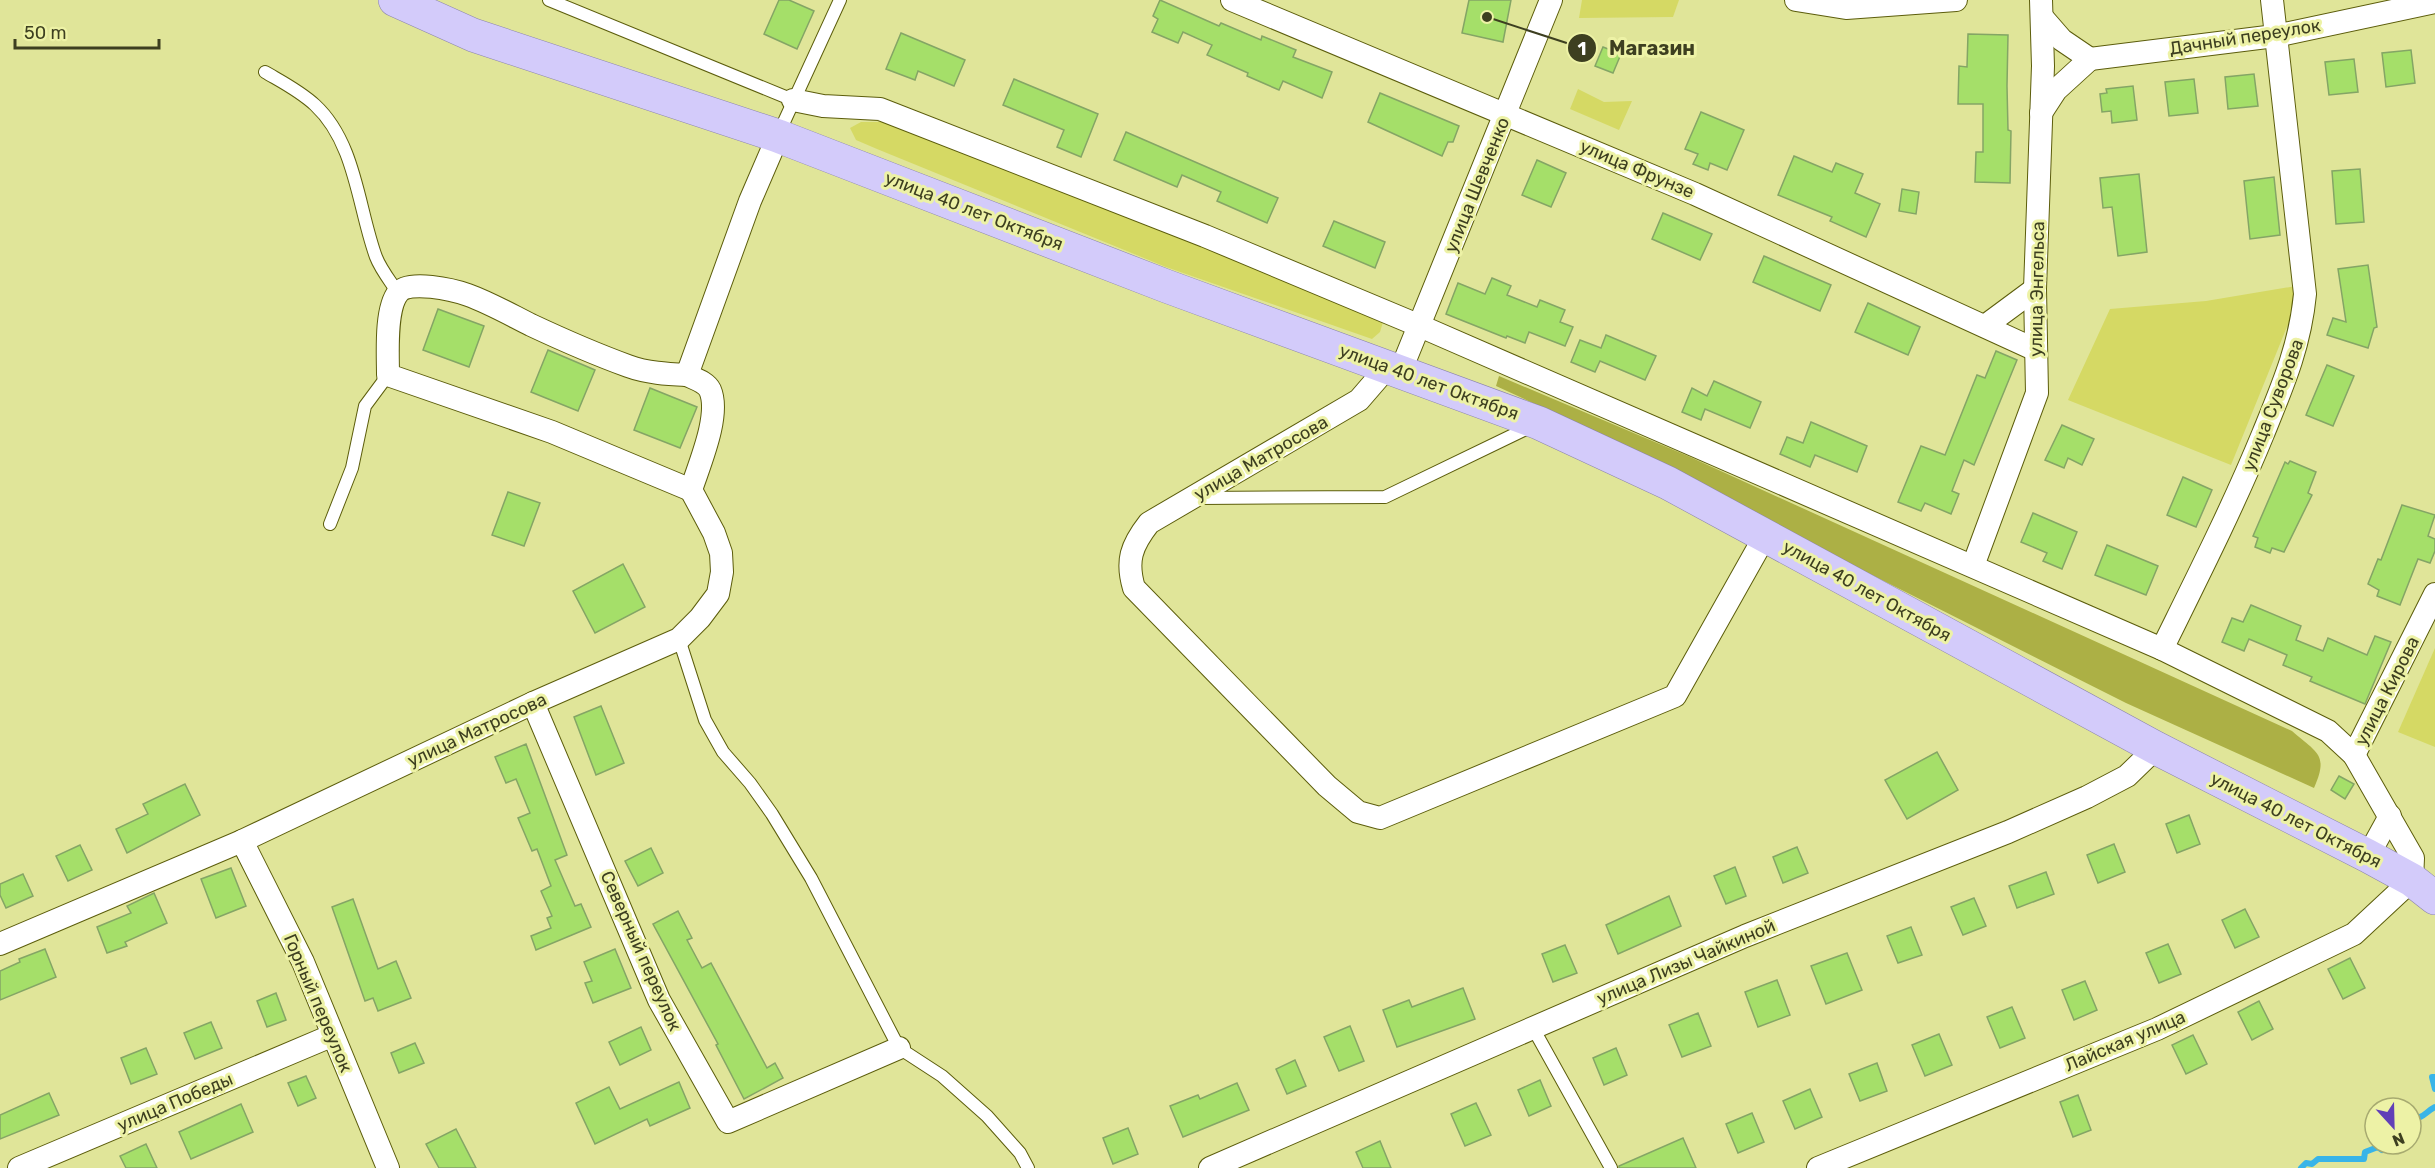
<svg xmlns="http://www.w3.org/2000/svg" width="2435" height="1168" font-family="Rubik,sans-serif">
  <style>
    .green { fill: #d5d964 }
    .forest { fill: #acb045 }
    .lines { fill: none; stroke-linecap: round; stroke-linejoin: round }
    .stream { stroke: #38b4e8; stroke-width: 6 }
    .building { fill: #a5df69; stroke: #84a565; stroke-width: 1.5 }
    .service-casing { stroke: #5c5d0c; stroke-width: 14 }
    .minor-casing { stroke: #5c5d0c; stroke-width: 24 }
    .primary-casing { stroke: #8b84ac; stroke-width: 34 }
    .service { stroke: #fff; stroke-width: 12 }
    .minor { stroke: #fff; stroke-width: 22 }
    .primary { stroke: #d3cbfa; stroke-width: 33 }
    .labels { text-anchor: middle; stroke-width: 6; stroke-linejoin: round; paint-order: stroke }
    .street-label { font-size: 18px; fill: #3d3f20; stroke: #edf2a6 }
    .leader { fill: none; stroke: #3d3f20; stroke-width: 2 }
    .callout-dot { fill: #3d3f20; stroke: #edf2a6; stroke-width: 2 }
    .mark-label { font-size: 18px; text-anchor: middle; font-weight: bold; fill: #fff }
    .callout-label { font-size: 20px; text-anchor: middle; font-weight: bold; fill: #3d3f20; stroke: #edf2a6; stroke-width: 6; stroke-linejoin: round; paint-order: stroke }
  </style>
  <rect width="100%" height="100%" fill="#e0e599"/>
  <g class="green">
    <polygon points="1582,0 1679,0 1673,17 1579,18"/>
    <polygon points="1578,89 1604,102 1632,101 1619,130 1570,109"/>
    <polygon points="861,122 889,122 1223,252 1383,322 1380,332 1372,339 1166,267 877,149 856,140 850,128"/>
    <polygon points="2296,286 2293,312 2231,465 2068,400 2110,309 2206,301"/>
    <polygon points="2435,648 2435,747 2398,732"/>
  </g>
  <path class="forest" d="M1499 376 1688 456 2292 731C2317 753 2329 754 2314 788L2126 703 1868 573 1648 456 1496 386Z"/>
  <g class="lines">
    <g class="stream">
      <polyline points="2435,1077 2432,1077 2435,1089"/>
      <path d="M2411 1117C2423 1120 2425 1112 2435 1107"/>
      <polyline points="2411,1135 2411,1136"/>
      <polyline points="2301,1168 2306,1163 2312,1164 2318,1159 2364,1159 2365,1152 2378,1147 2382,1150 2385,1146 2399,1149 2403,1144"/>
    </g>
  </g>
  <g class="building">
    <polygon points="779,0 789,0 814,11 797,49 764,34"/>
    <polygon points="1160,0 1219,26 1221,23 1261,40 1262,36 1296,50 1293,57 1332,72 1322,98 1283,81 1279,90 1247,76 1248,73 1207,55 1212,45 1183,32 1178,43 1152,32 1158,19 1153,16"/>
    <polygon points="1469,0 1511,0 1503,42 1462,33"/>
    <polygon points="901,33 965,60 954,86 918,71 915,80 886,69"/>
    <polygon points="1968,34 2008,35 2007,86 2008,130 2011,131 2010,183 1975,182 1976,152 1983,152 1983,104 1958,104 1959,66 1967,67"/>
    <polygon points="1603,47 1621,54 1613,73 1595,66"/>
    <polygon points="2411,50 2415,83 2386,87 2382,53"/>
    <polygon points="2354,59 2358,92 2329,95 2325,62"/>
    <polygon points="2254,74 2258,106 2228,109 2225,77"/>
    <polygon points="1014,79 1098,114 1081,157 1057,147 1064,130 1003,105"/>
    <polygon points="2194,79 2198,113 2169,116 2165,82"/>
    <polygon points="2133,86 2137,120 2112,123 2111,111 2102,112 2100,94 2107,93 2106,89"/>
    <polygon points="1380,93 1459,126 1453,142 1448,142 1442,156 1368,122"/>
    <polygon points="1701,112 1744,130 1727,170 1710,163 1708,170 1693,164 1698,154 1685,149"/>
    <polygon points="1126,132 1278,198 1267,223 1217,201 1221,192 1182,175 1177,187 1114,160"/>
    <polygon points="1794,156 1832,172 1836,163 1863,174 1855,193 1880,204 1866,237 1830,221 1832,217 1778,195"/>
    <polygon points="1537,160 1566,173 1551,207 1522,195"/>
    <polygon points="2360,169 2364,222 2336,224 2332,171"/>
    <polygon points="2139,174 2147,252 2118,256 2112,207 2103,208 2100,178"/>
    <polygon points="2274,177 2280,235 2250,239 2244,181"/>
    <polygon points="1902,189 1919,192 1916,214 1899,211"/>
    <polygon points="1663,213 1712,234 1700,260 1652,239"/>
    <polygon points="1334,221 1385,242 1375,268 1323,246"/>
    <polygon points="1764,256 1831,285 1820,311 1753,282"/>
    <polygon points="2368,265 2377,327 2374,328 2368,348 2327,335 2333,318 2346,322 2338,269"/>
    <polygon points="1492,278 1511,286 1507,295 1537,307 1540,300 1565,310 1560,322 1573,327 1565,346 1529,332 1525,343 1507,336 1506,338 1446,314 1458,283 1485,294"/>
    <polygon points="1868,303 1920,327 1908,355 1855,332"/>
    <polygon points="438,309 484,326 469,367 423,350"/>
    <polygon points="1606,335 1656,356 1645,380 1600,361 1595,372 1571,362 1580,340 1601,348"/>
    <polygon points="548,350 595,370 578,411 531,392"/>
    <polygon points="1996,351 2017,360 1974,465 1964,460 1952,491 1959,494 1951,514 1925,503 1921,511 1898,502 1921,446 1945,455 1977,375 1985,378"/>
    <polygon points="2327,365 2354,376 2333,426 2306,415"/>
    <polygon points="1714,381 1761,402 1750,428 1705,409 1701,420 1682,412 1692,388 1707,396"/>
    <polygon points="650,388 697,407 680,448 634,430"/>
    <polygon points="1811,422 1867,446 1857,472 1815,455 1810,467 1780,454 1787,437 1803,443"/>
    <polygon points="2062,425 2094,439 2082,465 2068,458 2064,468 2045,460"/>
    <polygon points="2290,461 2316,472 2308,493 2312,495 2284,552 2272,548 2270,553 2255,547 2258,538 2253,536 2285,462 2288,464"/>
    <polygon points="2183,477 2212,490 2196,527 2167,515"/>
    <polygon points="508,492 540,503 524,546 492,535"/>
    <polygon points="2402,505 2435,515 2428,536 2435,539 2435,551 2430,563 2418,559 2400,605 2377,596 2379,590 2368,584 2378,559 2381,560"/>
    <polygon points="2033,513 2077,532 2062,569 2043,561 2047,553 2021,542"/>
    <polygon points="2107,545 2158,566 2146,595 2095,575"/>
    <polygon points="623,564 645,607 595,633 573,591"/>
    <polygon points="2251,605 2301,626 2296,640 2323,651 2328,638 2367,655 2375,636 2391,642 2365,704 2310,681 2312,677 2283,665 2287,655 2249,639 2244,651 2222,642 2232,618 2243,622"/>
    <polygon points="601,706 624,763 596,775 574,717"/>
    <polygon points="526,744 567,855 555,860 575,906 581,904 591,927 536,950 531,936 551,928 547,918 552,916 541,891 551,886 537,849 532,851 518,818 530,813 516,779 506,783 495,757"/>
    <polygon points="1937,752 1958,790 1907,819 1885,780"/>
    <polygon points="2339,776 2354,784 2345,799 2331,790"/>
    <polygon points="185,784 200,815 127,853 116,829 148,814 143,804"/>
    <polygon points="2189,815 2200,844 2177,853 2166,824"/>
    <polygon points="2114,844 2125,872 2098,883 2087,855"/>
    <polygon points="80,845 92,870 68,881 56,856"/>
    <polygon points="1797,847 1808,873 1783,883 1773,857"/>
    <polygon points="651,848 663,873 638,886 625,861"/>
    <polygon points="1735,867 1746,896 1726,904 1714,876"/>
    <polygon points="231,868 246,906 216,918 201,879"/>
    <polygon points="2046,872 2054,894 2017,908 2009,886"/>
    <polygon points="23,874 33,896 6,908 0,895 0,884"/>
    <polygon points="154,893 167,923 125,942 127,946 107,953 97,927 131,913 127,906"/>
    <polygon points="1669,896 1681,926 1618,954 1606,925"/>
    <polygon points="1974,898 1986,926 1963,935 1951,907"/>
    <polygon points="353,899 378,969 396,961 411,998 378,1011 373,998 365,1001 332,907"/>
    <polygon points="2245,909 2259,937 2235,948 2222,920"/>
    <polygon points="678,911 692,938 687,940 702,968 711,963 767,1068 775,1063 783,1078 744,1099 716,1045 718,1044 653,924"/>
    <polygon points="1911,927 1922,955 1898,963 1887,936"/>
    <polygon points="2168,944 2181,974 2159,983 2146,953"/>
    <polygon points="1565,945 1577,973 1553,982 1542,954"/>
    <polygon points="45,949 56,977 0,1000 0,971 20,962 19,959"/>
    <polygon points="615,949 631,988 593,1003 585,983 592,981 584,962"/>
    <polygon points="1847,953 1862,990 1826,1004 1811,966"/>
    <polygon points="2350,958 2365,988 2343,999 2328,969"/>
    <polygon points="1777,980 1790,1015 1758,1027 1745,992"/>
    <polygon points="2085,981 2097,1010 2074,1020 2062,990"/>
    <polygon points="1463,988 1475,1019 1397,1047 1383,1010 1409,1000 1412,1007"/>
    <polygon points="276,993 286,1020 267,1027 257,1001"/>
    <polygon points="2259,1001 2273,1029 2252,1040 2238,1012"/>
    <polygon points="2012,1007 2025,1038 2000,1048 1987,1017"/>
    <polygon points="1698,1013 1711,1046 1682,1057 1669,1025"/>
    <polygon points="211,1022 222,1048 195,1059 184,1033"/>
    <polygon points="1350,1026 1364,1061 1339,1071 1324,1037"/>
    <polygon points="641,1027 651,1050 620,1065 609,1042"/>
    <polygon points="1939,1034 1952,1065 1925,1076 1912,1045"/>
    <polygon points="2193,1035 2207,1064 2186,1074 2172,1045"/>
    <polygon points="415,1043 424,1063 399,1073 391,1053"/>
    <polygon points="146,1048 157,1074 131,1084 121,1058"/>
    <polygon points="1616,1048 1627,1075 1604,1085 1593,1058"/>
    <polygon points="1295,1060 1306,1086 1287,1094 1276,1069"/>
    <polygon points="1877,1063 1887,1091 1860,1101 1849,1074"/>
    <polygon points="306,1076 316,1098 298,1106 288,1083"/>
    <polygon points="1540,1080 1551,1106 1529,1116 1518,1090"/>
    <polygon points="679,1082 690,1108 650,1126 647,1119 595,1144 576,1103 609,1087 620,1109"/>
    <polygon points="1237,1083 1249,1110 1183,1137 1170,1106 1198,1095 1200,1099"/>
    <polygon points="1810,1089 1822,1117 1795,1129 1783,1101"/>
    <polygon points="49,1093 59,1115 0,1139 0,1115"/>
    <polygon points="2078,1095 2091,1130 2073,1137 2060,1102"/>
    <polygon points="1476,1103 1491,1135 1465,1146 1451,1114"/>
    <polygon points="241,1104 253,1132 191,1159 179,1132"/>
    <polygon points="1752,1113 1764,1142 1738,1153 1726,1124"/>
    <polygon points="1128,1128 1138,1154 1113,1164 1103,1138"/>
    <polygon points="456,1129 476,1168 439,1168 426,1144"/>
    <polygon points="1683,1138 1696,1168 1619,1168 1619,1166"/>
    <polygon points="1380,1141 1391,1168 1363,1168 1356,1152"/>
    <polygon points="146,1144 157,1168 126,1168 120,1156"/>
  </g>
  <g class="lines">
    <defs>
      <g id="service">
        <polyline points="549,0 793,100"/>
        <path d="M265 72C282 82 300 91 315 105 356 143 358 208 376 257 381 270 391 282 398 293"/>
        <polyline points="778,135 840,0"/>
        <polyline points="1199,498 1385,497 1532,426"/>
        <polyline points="330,524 352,468 365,406 388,375"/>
        <polyline points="679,639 705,720 723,752 750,783 772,814 811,878 899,1048 942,1076 987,1116 1020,1153 1028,1168"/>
        <polyline points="1533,1028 1611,1168"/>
      </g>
      <g id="minor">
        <polyline points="1232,0 1695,194 2036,350"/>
        <polyline points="1796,0 1846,8 1956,0"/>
        <polyline points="2042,17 2062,40 2090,59"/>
        <polyline points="2090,59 2275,36 2435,2"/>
        <polyline points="793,100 823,106 880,109 1205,236 1420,326 2162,649 2328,731 2354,755 2413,858 2412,880 2354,934 2157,1029 1818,1168"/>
        <polyline points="2041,113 2056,90 2090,59"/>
        <polyline points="1985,326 2035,289"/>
        <path d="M1385 365 1378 378 1359 400 1149 523C1131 546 1126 561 1134 588L1327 786 1358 812 1380 818 1675 696 1765 536"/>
        <polyline points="1401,370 1551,0"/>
        <path d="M691 490 552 432 388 375C388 355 385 309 398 293 408 279 454 290 468 295 490 303 511 315 531 325 563 340 595 354 628 366 647 373 667 374 687 375L750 201 778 136"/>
        <polyline points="1973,566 2037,393 2035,289 2043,66 2041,0"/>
        <path d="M2162 649C2197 578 2233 507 2263 434 2283 385 2300 346 2305 294L2272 0"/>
        <polyline points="533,703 659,1000 728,1122 899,1048"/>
        <polyline points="2354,755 2435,594"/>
        <polyline points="242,841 303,962 388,1168"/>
        <polyline points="2368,856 2390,816"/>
        <path d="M0 944 242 841 533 703 679 639 700 618 718 594 722 572 721 553 714 533 691 490C699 465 721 415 710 390 706 382 695 379 687 375"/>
        <polyline points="19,1168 331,1036"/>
        <polyline points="1210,1168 1745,936 2008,832 2087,797 2127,776 2156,748"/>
      </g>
      <polyline id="primary" points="395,0 473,35 778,136 1166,286 1539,423 1668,483 2156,748 2368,856 2412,880 2435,898"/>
    </defs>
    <use href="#service" class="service-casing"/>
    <use href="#minor" class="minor-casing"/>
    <use href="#primary" class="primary-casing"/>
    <use href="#service" class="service"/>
    <use href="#minor" class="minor"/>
    <use href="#primary" class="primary"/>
  </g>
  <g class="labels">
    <g class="street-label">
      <text transform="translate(2245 37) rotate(-9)" y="6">Дачный переулок</text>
      <text transform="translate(1637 169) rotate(23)" y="6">улица Фрунзе</text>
      <text transform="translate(1477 185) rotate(-68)" y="6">улица Шевченко</text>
      <text transform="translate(974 211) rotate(21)" y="6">улица 40 лет Октября</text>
      <text transform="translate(2037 289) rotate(-89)" y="6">улица Энгельса</text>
      <text transform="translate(1429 382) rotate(20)" y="6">улица 40 лет Октября</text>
      <text transform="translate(2273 405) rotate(-69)" y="6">улица Суворова</text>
      <text transform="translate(1261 458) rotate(-30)" y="6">улица Матросова</text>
      <text transform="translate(1867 591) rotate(29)" y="6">улица 40 лет Октября</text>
      <text transform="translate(2387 691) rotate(-63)" y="6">улица Кирова</text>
      <text transform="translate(477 730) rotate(-25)" y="6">улица Матросова</text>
      <text transform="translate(2296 820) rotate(27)" y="6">улица 40 лет Октября</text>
      <text transform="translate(641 951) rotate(66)" y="6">Северный переулок</text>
      <text transform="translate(1686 962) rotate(-23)" y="6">улица Лизы Чайкиной</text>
      <text transform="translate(318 1003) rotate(67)" y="6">Горный переулок</text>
      <text transform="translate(2125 1041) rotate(-23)" y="6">Лайская улица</text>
      <text transform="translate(175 1102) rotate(-23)" y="6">улица Победы</text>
    </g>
  </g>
  <path class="leader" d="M1487 17L1582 48"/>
  <g class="callout-dot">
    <circle cx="1487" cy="17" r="6"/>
    <circle cx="1582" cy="48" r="15"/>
  </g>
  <g class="mark-label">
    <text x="1582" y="55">1</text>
  </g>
  <g class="callout-label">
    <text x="1652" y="55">Магазин</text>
  </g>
  <g transform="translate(2393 1126) rotate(158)"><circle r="28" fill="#edf2a6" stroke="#a7aa70" stroke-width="1.5"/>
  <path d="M0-4.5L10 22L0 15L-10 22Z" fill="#613fb7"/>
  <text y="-9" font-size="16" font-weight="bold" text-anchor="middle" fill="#3d3f20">N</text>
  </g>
  <path d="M15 39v9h144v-9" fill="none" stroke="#3d3f20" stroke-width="3"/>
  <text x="24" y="39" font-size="18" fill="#3d3f20" stroke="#edf2a6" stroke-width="4.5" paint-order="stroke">50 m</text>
</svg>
